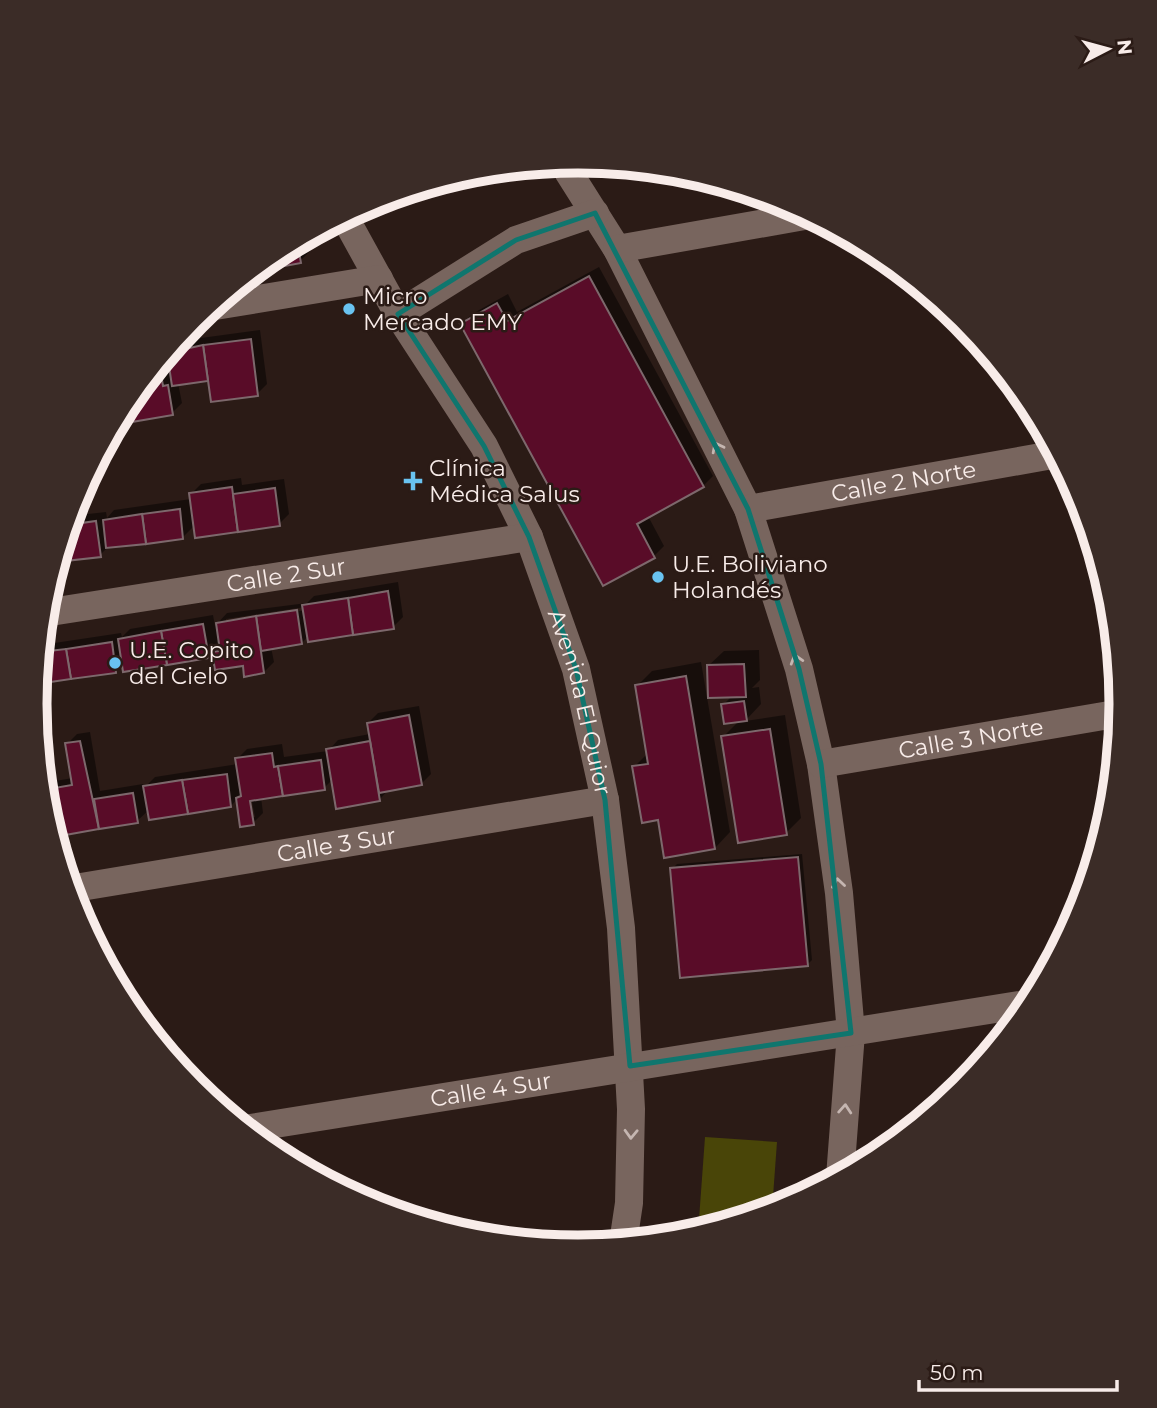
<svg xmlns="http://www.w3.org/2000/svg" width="1157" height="1408" font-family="Montserrat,sans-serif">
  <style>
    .green { fill: #494508 }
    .shadow { fill: #0007; fill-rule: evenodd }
    .building { fill: #590c28; stroke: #7d686c; stroke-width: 2 }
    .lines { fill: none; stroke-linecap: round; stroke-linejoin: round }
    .minor { stroke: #78655e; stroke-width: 28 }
    .oneway { stroke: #c5b6b1 }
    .marked { fill: none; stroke: #0f766e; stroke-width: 5; stroke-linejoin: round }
    .poi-dot { fill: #69c3f1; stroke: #2b1b16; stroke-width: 2.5 }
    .labels { text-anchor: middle; stroke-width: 5; stroke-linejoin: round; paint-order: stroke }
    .poi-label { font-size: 23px; fill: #f8ece9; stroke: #2b1b16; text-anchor: start }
    .street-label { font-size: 23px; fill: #f8ece9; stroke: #2b1b16 }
    .rim { fill: none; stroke: #f8ece9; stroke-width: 9 }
  </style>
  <rect width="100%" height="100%" fill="#2b1b16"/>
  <polygon class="green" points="705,1137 777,1142 772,1210 698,1233"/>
  <g class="shadow">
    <polygon points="313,233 315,246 300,261 255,270 277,252"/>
    <polygon points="599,267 713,476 703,486 648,516 664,546 654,556 604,584 462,324 472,314 508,294 517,312"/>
    <polygon points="260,330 267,384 257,394 209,379 178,383 182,403 172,413 127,421 127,402 179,341"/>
    <polygon points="241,478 242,485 284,479 289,514 279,524 197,536 195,525 183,537 109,546 100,555 57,560 70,516 106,512 107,518 114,510 191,499 191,494 201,484"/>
    <path d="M398 582 403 617 393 627 309 635 302 643 271 647 274 662 264 672 244 664 216 668 214 651 208 657 124 663 116 671 37 682 41 645 121 633 122 637 130 629 213 615 215 626 227 613 307 603 314 596ZM305 607 306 610 226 623V619Z"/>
    <polygon points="759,650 760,680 752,688 759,687 761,704 745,721 785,715 801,818 786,833 723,737 740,720 723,705 733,695 708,666 724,651"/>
    <polygon points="701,662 730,832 715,848 659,818 634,767 648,753 637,686 652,671"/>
    <path d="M419 706 431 774 421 784 389 789 380 799 333 779 324 788 261 797 263 813 253 823 238 798 231 806 149 810 137 821 53 836 45 810 43 783 73 778 67 744 77 734 90 732 100 791 143 784V789L155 777 238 764 237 759 247 749 282 744 284 757 328 751 338 740 370 734 368 723 378 713ZM247 792H250L255 817H251Z"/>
    <polygon points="802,854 812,960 807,965 672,869 677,864"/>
  </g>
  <g class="building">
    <polygon points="297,241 301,263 253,272 277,252"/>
    <polygon points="589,276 704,487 637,524 655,558 603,586 460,324 497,303 507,321"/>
    <polygon points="251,339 258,396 211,402 203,345"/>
    <polygon points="203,345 208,381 172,386 167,353"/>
    <polygon points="159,362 163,386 168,385 173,415 126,423 124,408 127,402"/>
    <polygon points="232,487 238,532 195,538 189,493"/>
    <polygon points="275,488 280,526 238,532 233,494"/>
    <polygon points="180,509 183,539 146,544 142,514"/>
    <polygon points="142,514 146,544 106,548 103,520"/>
    <polygon points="96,521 101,557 56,562 68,525"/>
    <polygon points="388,591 394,629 353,635 348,598"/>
    <polygon points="348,598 353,635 308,642 302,605"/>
    <polygon points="297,610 302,644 261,651 256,616"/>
    <polygon points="256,616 264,673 244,677 243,666 215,670 212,652 220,651 216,623"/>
    <polygon points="203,624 209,658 167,665 161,631"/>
    <polygon points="161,631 167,665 123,672 118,639"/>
    <polygon points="112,642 116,673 71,679 66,649"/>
    <polygon points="66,649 71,679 37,684 40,652"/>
    <polygon points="744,664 746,697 708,698 707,665"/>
    <polygon points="686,676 715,849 664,858 658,820 642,823 632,766 648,764 635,685"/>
    <polygon points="744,701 747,721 724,724 721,704"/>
    <polygon points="409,715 422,785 379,793 367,723"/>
    <polygon points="770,729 787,835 738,843 721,736"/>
    <polygon points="80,741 99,829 54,837 43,790 72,785 65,743"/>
    <polygon points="370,741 380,801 336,809 326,749"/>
    <polygon points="272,753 274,767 278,766 283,796 250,801 254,825 240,827 236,798 241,796 235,758"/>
    <polygon points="321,760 325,790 283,796 278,766"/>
    <polygon points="227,774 231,807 188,814 182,780"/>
    <polygon points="182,780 188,814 149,820 143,786"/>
    <polygon points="133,793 138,823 99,829 94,799"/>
    <polygon points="798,857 808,966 680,978 670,868"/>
  </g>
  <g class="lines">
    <g class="minor">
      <polyline points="562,162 617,249 748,509 799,669 821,764 839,893 851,1033 840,1177"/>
      <path id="s1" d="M344 216 398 314 484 446 529 537 576 669 605 800 621 928 631 1109 629 1203 623 1243"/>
      <polyline points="617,249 810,215"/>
      <polyline points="209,307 379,279"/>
      <polyline points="398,314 516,240 595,213"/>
      <path id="s2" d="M748 509 1058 454"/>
      <path id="s3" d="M44 613 529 537"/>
      <path id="s4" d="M821 764 1121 713"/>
      <path id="s5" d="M69 889 605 800"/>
      <path id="s6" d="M244 1129 1032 1003"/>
    </g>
  </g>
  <defs><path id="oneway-chevron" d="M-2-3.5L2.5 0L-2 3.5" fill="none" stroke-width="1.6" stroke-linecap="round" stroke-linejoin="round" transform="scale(1.75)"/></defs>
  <g class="oneway">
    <use href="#oneway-chevron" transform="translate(717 447) rotate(-117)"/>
    <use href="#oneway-chevron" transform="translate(796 659) rotate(-107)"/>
    <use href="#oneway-chevron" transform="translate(838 883) rotate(-98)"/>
    <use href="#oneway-chevron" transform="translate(845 1109) rotate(-86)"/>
    <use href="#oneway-chevron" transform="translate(631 1134) rotate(92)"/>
  </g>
  <path class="marked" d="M595 213 748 509 799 669 821 764 851 1033 630 1066 605 800 576 669 529 537 484 446 398 314 516 240Z"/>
  <g class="poi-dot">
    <circle cx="349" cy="309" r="7"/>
    <path d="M409.5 470.5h7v7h7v7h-7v7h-7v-7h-7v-7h7z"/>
    <circle cx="658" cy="577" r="7"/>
    <circle cx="115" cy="663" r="7"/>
  </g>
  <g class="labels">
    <g class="poi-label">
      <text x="363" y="304">Micro<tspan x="363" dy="26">Mercado EMY</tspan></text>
      <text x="429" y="476">Clínica<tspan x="429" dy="26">Médica Salus</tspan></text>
      <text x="672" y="572">U.E. Boliviano<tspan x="672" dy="26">Holandés</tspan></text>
      <text x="129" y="658">U.E. Copito<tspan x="129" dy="26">del Cielo</tspan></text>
    </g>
    <g class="street-label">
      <text dy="8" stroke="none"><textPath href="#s2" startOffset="158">Calle 2 Norte</textPath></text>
      <text dy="8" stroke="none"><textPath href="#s3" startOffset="245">Calle 2 Sur</textPath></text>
      <text dy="8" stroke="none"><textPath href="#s1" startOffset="544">Avenida El Quior</textPath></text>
      <text dy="8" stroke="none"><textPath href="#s4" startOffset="152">Calle 3 Norte</textPath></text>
      <text dy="8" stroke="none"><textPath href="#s5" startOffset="271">Calle 3 Sur</textPath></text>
      <text dy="8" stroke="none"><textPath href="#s6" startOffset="250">Calle 4 Sur</textPath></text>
    </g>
  </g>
  <path d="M0 0H1157V1408H0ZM47 704a531 531 0 1 1 1062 0a531 531 0 1 1-1062 0Z" fill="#3b2c27" fill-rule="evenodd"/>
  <path class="rim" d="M47 704a531 531 0 1 1 1062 0a531 531 0 1 1-1062 0Z"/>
  <g transform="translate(1108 49) rotate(84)" stroke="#2b1b16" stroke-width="5" paint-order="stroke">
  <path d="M0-5L12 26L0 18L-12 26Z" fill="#f8ece9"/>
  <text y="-10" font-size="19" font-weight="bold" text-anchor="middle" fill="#f8ece9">N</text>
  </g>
  <path d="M919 1380v10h198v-10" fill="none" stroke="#f8ece9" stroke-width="3.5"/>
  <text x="930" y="1380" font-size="21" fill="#f8ece9" stroke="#2b1b16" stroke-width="5" paint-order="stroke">50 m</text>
</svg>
